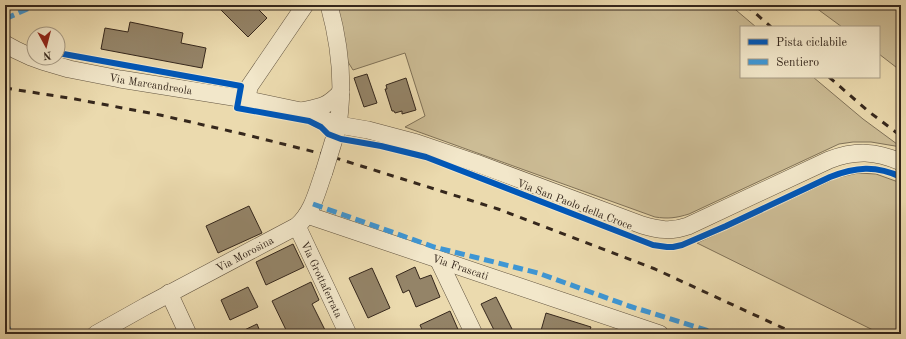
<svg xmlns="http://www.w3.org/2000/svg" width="906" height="339" font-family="'Old Standard TT',serif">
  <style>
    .green { fill: #ccbc95; stroke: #807258 }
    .building { fill: #948468; stroke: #35271c }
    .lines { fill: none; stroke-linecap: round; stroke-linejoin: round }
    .street-casing { stroke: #625440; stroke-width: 18 }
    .street { stroke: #f2e7ca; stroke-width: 17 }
    .rail { stroke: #35271c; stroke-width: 3; stroke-dasharray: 7 7; stroke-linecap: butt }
    .street-bridge-casing { stroke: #625440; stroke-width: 18; stroke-linecap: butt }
    .street-bridge { stroke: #f2e7ca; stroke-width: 17 }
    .quiet { stroke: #3e96d4; stroke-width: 5; stroke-dasharray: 10 5; stroke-linecap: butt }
    .cycleway-casing { stroke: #f2e7ca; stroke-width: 8 }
    .cycleway { stroke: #0057b8; stroke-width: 6 }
    .labels { text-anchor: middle; stroke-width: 4; stroke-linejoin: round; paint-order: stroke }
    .street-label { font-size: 11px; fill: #35271c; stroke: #f2e7ca }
  </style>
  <rect width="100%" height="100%" fill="#ebdaae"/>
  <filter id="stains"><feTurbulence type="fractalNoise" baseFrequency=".005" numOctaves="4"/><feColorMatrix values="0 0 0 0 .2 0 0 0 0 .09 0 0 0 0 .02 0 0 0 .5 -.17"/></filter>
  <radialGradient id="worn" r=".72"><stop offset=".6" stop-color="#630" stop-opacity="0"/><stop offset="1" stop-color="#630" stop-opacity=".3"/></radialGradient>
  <g class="green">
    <path d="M329 5H730L756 27H741V77H813L863 119 901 147 871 142H853L839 144 689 214C676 218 668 219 655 217L405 127 425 116 405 53 353 70 338 46Z"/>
    <polygon points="812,5 901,5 901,71 879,54 879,27 842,27"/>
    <polygon points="858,173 876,174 901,183 901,334 881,334 697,243 836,178"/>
  </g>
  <g class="building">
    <polygon points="216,5 254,5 267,18 248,37"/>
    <polygon points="837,5 852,5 851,9"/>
    <polygon points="130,22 183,33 181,43 206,48 202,68 101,49 105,28 128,32"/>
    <polygon points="367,74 377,103 364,107 354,78"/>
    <polygon points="406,78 416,110 402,114 402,111 395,113 394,111 392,111 385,89 387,89 386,85"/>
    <polygon points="249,206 262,233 218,253 206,226"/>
    <polygon points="293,244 304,267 266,285 256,262"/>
    <polygon points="415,267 420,279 431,275 440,297 416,307 409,290 403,293 396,276"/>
    <polygon points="372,268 390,308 368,318 349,278"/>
    <polygon points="311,282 319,300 312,304 327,334 288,334 272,301"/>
    <polygon points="248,287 258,307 230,320 221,300"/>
    <polygon points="496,297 512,329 501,334 496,334 481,304"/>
    <polygon points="450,311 460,334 424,334 420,325"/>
    <polygon points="546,313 591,327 588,334 540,334"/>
    <polygon points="257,324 261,334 236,334"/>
  </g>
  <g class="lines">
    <defs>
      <g id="street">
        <path d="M329 5C338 38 343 73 340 107 339 117 339 126 335 135"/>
        <path id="s1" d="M5 44 16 50 31 57 42 61 69 69 120 79 239 98 301 111 339 125 368 130 417 143 476 163 642 225C659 230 671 232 688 226L829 160C856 150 875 151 901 162"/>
        <polyline points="247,99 249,87 305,5"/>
        <path d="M301 111C321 107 327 107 341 92"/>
        <path id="s2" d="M307 215 660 334"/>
        <path id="s3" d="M297 226 348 334"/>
        <polyline points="438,259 474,334"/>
        <polyline points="169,293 188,334"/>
        <path id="s4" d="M96 334 146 306 297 226C313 212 317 191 324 172"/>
      </g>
    </defs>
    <use href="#street" class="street-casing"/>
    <use href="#street" class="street"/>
    <g class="rail">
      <polyline points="746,5 771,27"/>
      <polyline points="829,77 868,111 901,136"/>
      <polyline points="5,88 75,99 160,115 243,134 323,154 498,209 655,269 796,334"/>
    </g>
    <defs>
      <polyline id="street-bridge" points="324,172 335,136"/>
    </defs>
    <use href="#street-bridge" class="street-bridge-casing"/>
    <use href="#street-bridge" class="street-bridge"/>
    <g class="quiet">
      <polyline points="5,19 36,5"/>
      <polyline points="313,204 434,247 538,273 629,306 709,331 716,334"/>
      <polyline points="5,321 11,334"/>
    </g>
    <defs>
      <path id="cycleway" d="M58 53 241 86 237 108 309 121 321 127 328 134 341 139 381 146 426 157 653 245 667 247H673L682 245 726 226 830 177C855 167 876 165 901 177"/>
    </defs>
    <use href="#cycleway" class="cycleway-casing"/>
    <use href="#cycleway" class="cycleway"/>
  </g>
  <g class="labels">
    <g class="street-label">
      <text dy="4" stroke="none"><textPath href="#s1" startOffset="152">Via Marcandreola</textPath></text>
      <text transform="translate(575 204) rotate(21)" y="4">Via San Paolo della Croce</text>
      <text dy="4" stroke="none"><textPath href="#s4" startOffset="169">Via Morosina</textPath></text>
      <text dy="4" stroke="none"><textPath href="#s2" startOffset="162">Via Frascati</textPath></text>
      <text dy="4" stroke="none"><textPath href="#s3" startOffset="59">Via Grottaferrata</textPath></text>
    </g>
  </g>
  <rect width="906" height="339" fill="none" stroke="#ebdaae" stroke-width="20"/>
  <rect x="6" y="6" width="894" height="327" fill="none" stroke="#35271c" stroke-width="2"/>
  <rect x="10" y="10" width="886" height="319" fill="none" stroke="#35271c"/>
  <rect x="740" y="26" width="140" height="52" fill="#f2e7ca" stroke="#a69a84"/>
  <rect x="748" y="39" width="20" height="6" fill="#0057b8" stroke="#a69a84"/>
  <text x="776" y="46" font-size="12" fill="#35271c">Pista ciclabile</text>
  <rect x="748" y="59" width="20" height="6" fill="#3e96d4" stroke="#a69a84"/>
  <text x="776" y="66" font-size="12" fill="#35271c">Sentiero</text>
  <g transform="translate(46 46) rotate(173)"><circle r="19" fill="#f2e7ca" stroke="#a69a84"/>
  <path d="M0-3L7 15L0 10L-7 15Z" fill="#8f2418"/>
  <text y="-6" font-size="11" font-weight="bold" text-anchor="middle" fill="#35271c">N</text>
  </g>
  <rect width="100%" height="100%" filter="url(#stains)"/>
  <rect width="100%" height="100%" fill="url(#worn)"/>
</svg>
